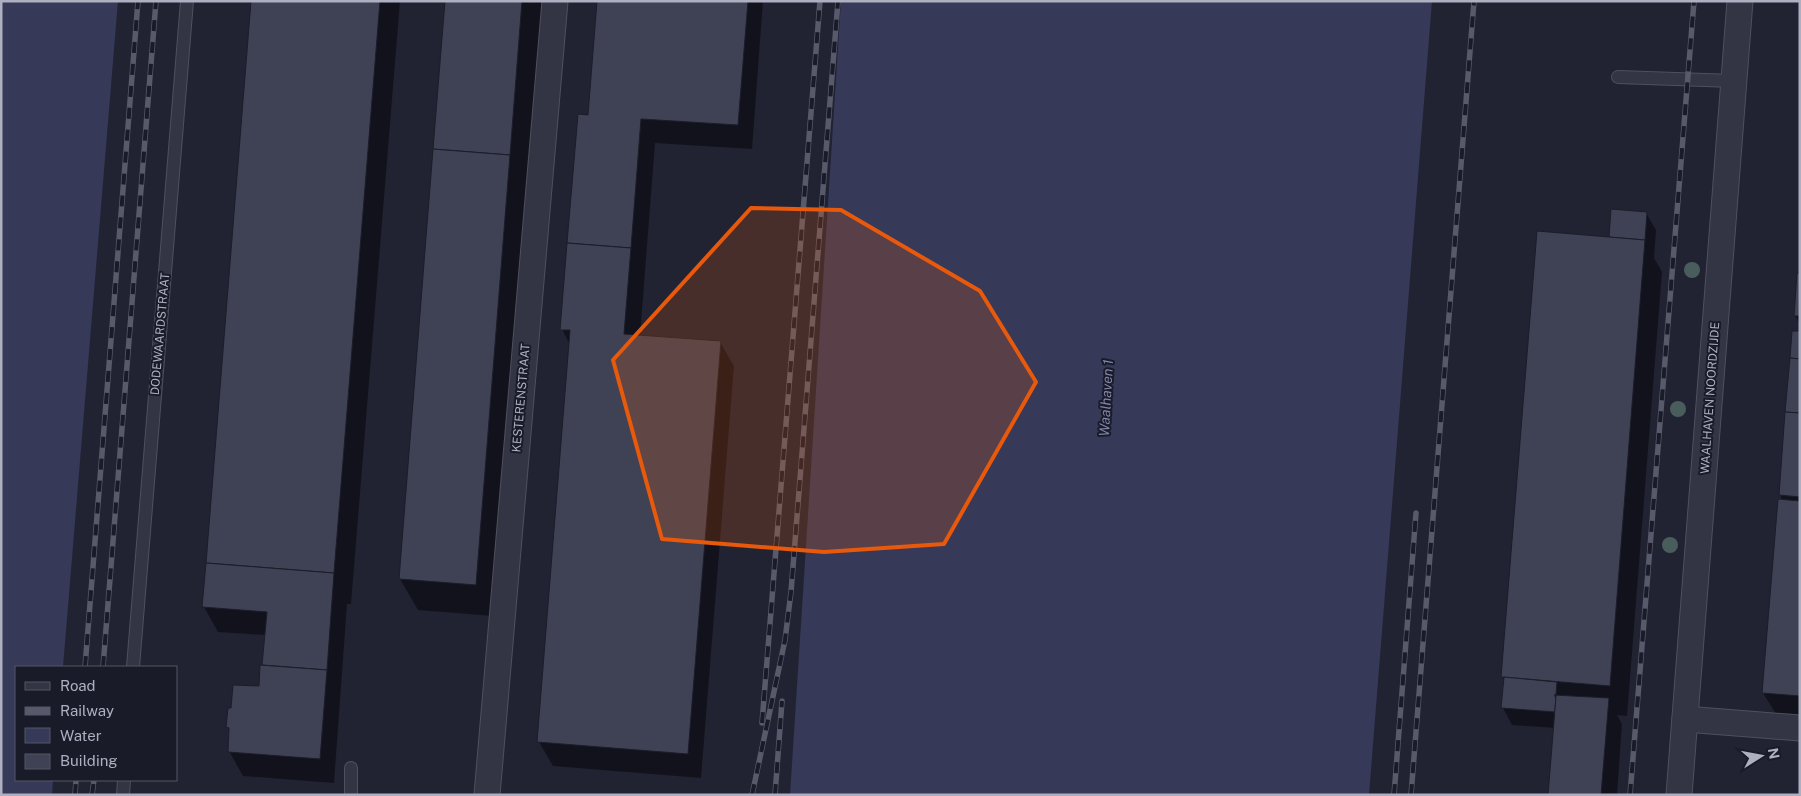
<svg xmlns="http://www.w3.org/2000/svg" width="1801" height="796" font-family="'Public Sans',sans-serif">
  <style>
    .water { fill: #363958 }
    .shadow { fill: #0007 }
    .building { fill: #3f4154; stroke: #1c1d2a }
    .lines { fill: none; stroke-linecap: round; stroke-linejoin: round }
    .lane-casing { stroke: #4f505f; stroke-width: 14 }
    .street-casing { stroke: #4f505f; stroke-width: 27 }
    .lane { stroke: #343544; stroke-width: 12 }
    .street { stroke: #343544; stroke-width: 25 }
    .rail-casing { stroke: #585a6c; stroke-width: 5.5 }
    .rail { stroke: #1a1b28; stroke-width: 4; stroke-dasharray: 11; stroke-linecap: butt }
    .tree { fill: #495e5c }
    .marked { fill: #e8590c; fill-opacity: 0.2; stroke: #e8590c; stroke-width: 4; stroke-linejoin: round }
    .labels { text-anchor: middle; stroke-width: 4; stroke-linejoin: round; paint-order: stroke }
    .street-label { font-size: 12px; fill: #aeafc1; stroke: #1a1b28 }
    .water-label { font-size: 14px; font-style: italic; fill: #8185ab; stroke: #1a1b28 }
  </style>
  <rect width="100%" height="100%" fill="#212333"/>
  <g class="water">
    <polygon points="1,1 118,1 63,667 16,667 16,780 53,780 52,795 1,795"/>
    <polygon points="841,1 1432,1 1369,795 790,795"/>
  </g>
  <g class="shadow">
    <polygon points="252,1 400,1 351,604 347,604 334,783 243,776 229,751 230,732 228,727 260,688 266,635 218,632 204,607"/>
    <polygon points="446,1 542,1 493,616 418,610 400,579"/>
    <polygon points="598,1 763,1 752,149 655,143 640,336 720,342 734,366 701,778 553,766 539,742 570,345 562,329 589,116"/>
    <polygon points="1646,213 1656,230 1654,258 1662,272 1627,716 1617,715 1622,724 1617,795 1549,795 1555,728 1512,725 1503,708 1505,681 1502,677 1611,238 1610,236"/>
    <polygon points="1800,275 1800,324 1795,316"/>
    <polygon points="1800,332 1800,719 1778,717 1763,693 1783,501 1780,495 1787,412"/>
  </g>
  <g class="building">
    <polygon points="251,1 380,1 334,573 206,563"/>
    <polygon points="445,1 522,1 510,155 433,149"/>
    <polygon points="597,1 748,1 738,125 641,119 631,248 567,243 578,114 588,115"/>
    <polygon points="433,149 510,155 476,585 399,579"/>
    <polygon points="1611,209 1647,212 1645,240 1609,237"/>
    <polygon points="1537,231 1645,240 1610,686 1501,677"/>
    <polygon points="567,243 631,248 624,334 721,341 688,754 537,742 570,330 560,330"/>
    <polygon points="1797,273 1800,274 1800,316 1794,316"/>
    <polygon points="1792,331 1800,331 1800,359 1790,358"/>
    <polygon points="1790,358 1800,359 1800,413 1785,412"/>
    <polygon points="1785,412 1800,413 1800,497 1779,495"/>
    <polygon points="1778,499 1800,501 1800,696 1762,693"/>
    <polygon points="206,563 334,573 327,670 262,665 267,612 202,607"/>
    <polygon points="260,665 327,670 320,759 228,752 229,728 226,727 228,708 231,708 233,685 259,686"/>
    <polygon points="1504,677 1557,682 1556,694 1554,696 1556,696 1555,712 1501,708"/>
    <polygon points="1554,695 1609,698 1601,795 1548,795 1556,696"/>
  </g>
  <g class="lines">
    <defs>
      <g id="lane">
        <polyline points="1618,77 1734,81"/>
        <polyline points="133,667 187,1"/>
        <polyline points="351,768 351,795"/>
        <polyline points="123,795 124,780"/>
      </g>
      <g id="street">
        <polyline points="1685,719 1800,728"/>
        <polyline points="487,795 555,1"/>
        <polyline points="1679,795 1740,1"/>
      </g>
    </defs>
    <use href="#lane" class="lane-casing"/>
    <use href="#street" class="street-casing"/>
    <use href="#lane" class="lane"/>
    <use href="#street" class="street"/>
    <defs>
      <g id="rail">
        <polyline points="85,667 138,1"/>
        <polyline points="103,667 156,1"/>
        <polyline points="762,723 820,1"/>
        <polyline points="75,795 76,780"/>
        <polyline points="92,795 94,780"/>
        <polyline points="752,795 785,640 791,592 838,1"/>
        <polyline points="775,795 782,701"/>
        <polyline points="1394,795 1416,513"/>
        <polyline points="1411,795 1474,1"/>
        <polyline points="1630,795 1694,1"/>
      </g>
    </defs>
    <use href="#rail" class="rail-casing"/>
    <use href="#rail" class="rail"/>
  </g>
  <g class="tree">
    <circle cx="1692" cy="270" r="8"/>
    <circle cx="1678" cy="409" r="8"/>
    <circle cx="1670" cy="545" r="8"/>
  </g>
  <path class="marked" d="M751 208 841 210 980 291 1036 382 944 544 824 552 662 539 613 360Z"/>
  <g class="labels">
    <g class="street-label">
      <text transform="translate(160 334) rotate(-85)" y="4">DODEWAARDSTRAAT</text>
      <text transform="translate(521 398) rotate(-85)" y="4">KESTERENSTRAAT</text>
      <text transform="translate(1710 398) rotate(-86)" y="4">WAALHAVEN NOORDZIJDE</text>
    </g>
    <g class="water-label">
      <text transform="translate(1106 398) rotate(-87)" y="5">Waalhaven 1</text>
    </g>
  </g>
  <rect width="1801" height="796" fill="none" stroke="#aeafc1" stroke-width="5"/>
  <rect x="15" y="666" width="162" height="115" fill="#1a1b28" stroke="#555665"/>
  <rect x="25" y="682" width="25" height="8" fill="#343544" stroke="#555665"/>
  <text x="60" y="691" font-size="15" fill="#aeafc1">Road</text>
  <rect x="25" y="707" width="25" height="8" fill="#585a6c" stroke="#555665"/>
  <text x="60" y="716" font-size="15" fill="#aeafc1">Railway</text>
  <rect x="25" y="728" width="25" height="15" fill="#363958" stroke="#555665"/>
  <text x="60" y="741" font-size="15" fill="#aeafc1">Water</text>
  <rect x="25" y="754" width="25" height="15" fill="#3f4154" stroke="#555665"/>
  <text x="60" y="766" font-size="15" fill="#aeafc1">Building</text>
  <g transform="translate(1761 756) rotate(79)" stroke="#1a1b28" stroke-width="4" paint-order="stroke">
  <path d="M0-4L9 19L0 12L-9 19Z" fill="#aeafc1"/>
  <text y="-8" font-size="14" font-weight="bold" text-anchor="middle" fill="#aeafc1">N</text>
  </g>
</svg>
